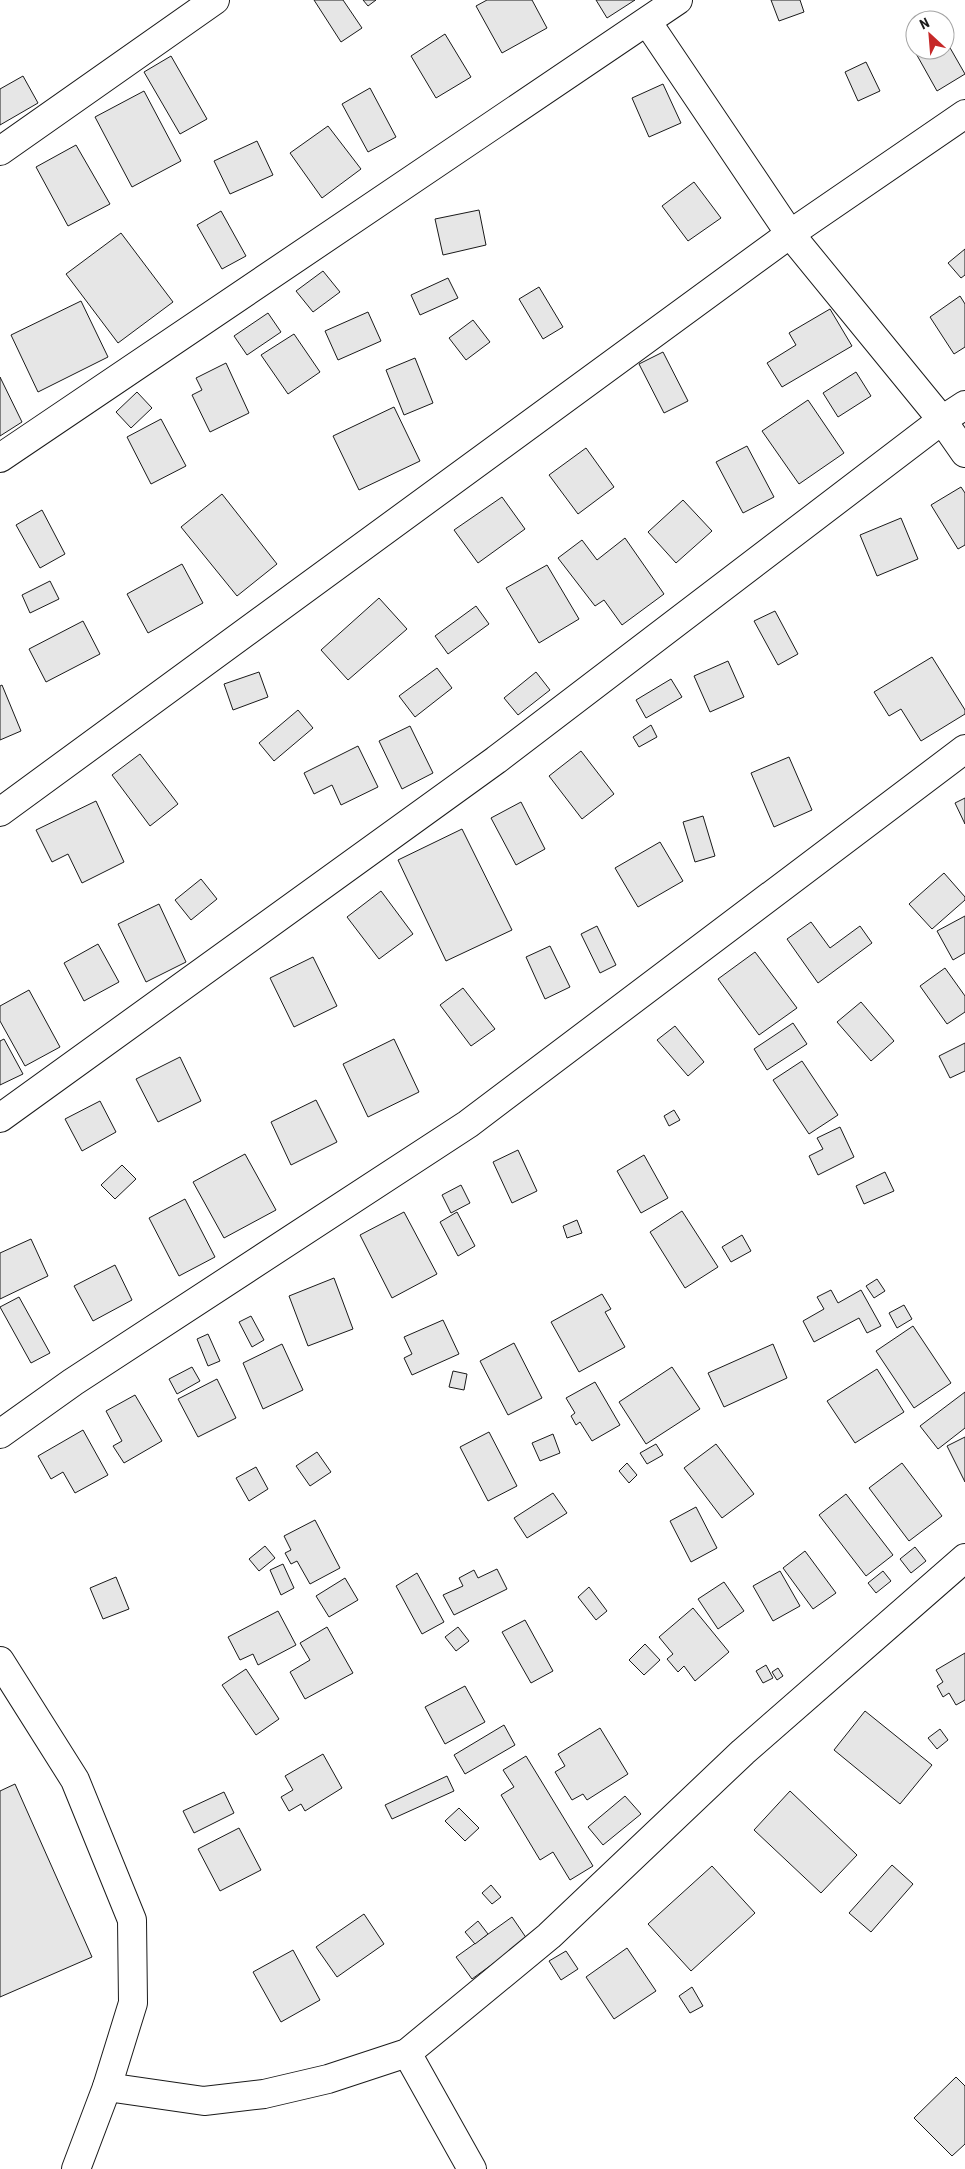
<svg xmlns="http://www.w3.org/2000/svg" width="965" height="2169" font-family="'Roboto Condensed',sans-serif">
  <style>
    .building { fill: #e6e6e6; stroke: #1a1a1a }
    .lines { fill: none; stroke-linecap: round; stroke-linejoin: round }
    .minor-casing { stroke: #1a1a1a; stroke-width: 30 }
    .minor { stroke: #fff; stroke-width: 28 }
  </style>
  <rect width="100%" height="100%" fill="#fff"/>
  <g class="building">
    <polygon points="314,0 343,0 362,28 341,42"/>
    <polygon points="363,0 376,0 368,6"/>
    <polygon points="487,0 532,0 547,28 502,53 476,6"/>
    <polygon points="596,0 635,0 607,18"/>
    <polygon points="771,0 800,0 804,12 779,21"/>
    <polygon points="445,34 471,77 436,98 411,56"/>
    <polygon points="915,37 915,50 945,50 945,39 965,74 937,91 909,41"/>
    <polygon points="171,56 207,119 180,134 144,72"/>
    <polygon points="866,62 880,91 858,101 845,72"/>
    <polygon points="23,76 38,103 0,125 0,89"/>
    <polygon points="663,84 681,123 649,137 632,98"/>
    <polygon points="370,88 396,137 368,152 342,104"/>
    <polygon points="144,91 181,161 132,187 95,117"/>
    <polygon points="328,126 361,169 322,198 290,153"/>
    <polygon points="257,141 273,175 230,194 214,161"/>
    <polygon points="76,145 110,204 68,226 36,167"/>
    <polygon points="694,182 721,218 688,241 662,206"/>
    <polygon points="479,210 486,245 443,255 435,219"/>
    <polygon points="221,211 246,256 222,269 197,225"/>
    <polygon points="121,233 173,302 118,343 66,274"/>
    <polygon points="965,249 965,275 961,278 948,263"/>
    <polygon points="323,271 340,292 313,312 296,291"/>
    <polygon points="448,278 458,298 420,315 411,295"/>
    <polygon points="539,287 563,327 543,339 519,299"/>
    <polygon points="960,296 965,304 965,347 954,354 930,317"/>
    <polygon points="81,301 108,357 38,392 11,335"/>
    <polygon points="830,309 852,346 782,387 767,363 796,345 789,333"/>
    <polygon points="368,312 381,341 338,360 325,331"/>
    <polygon points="268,313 281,332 247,355 234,336"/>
    <polygon points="473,320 490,342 466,360 449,338"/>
    <polygon points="294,334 320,372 288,394 261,355"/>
    <polygon points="663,352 688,401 664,413 639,364"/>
    <polygon points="415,358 433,403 404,415 386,370"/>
    <polygon points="226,363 249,413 210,432 192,395 202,390 196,378"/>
    <polygon points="856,372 871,396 838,417 823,393"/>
    <polygon points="0,377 22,422 0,436"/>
    <polygon points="137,392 152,408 131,428 116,412"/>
    <polygon points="808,400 844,453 799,484 762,431"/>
    <polygon points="394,407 420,461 359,490 333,436"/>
    <polygon points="161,419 186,466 151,484 127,437"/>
    <polygon points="747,446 774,497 743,513 716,462"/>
    <polygon points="586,448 614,487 578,514 549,475"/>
    <polygon points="961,487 965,493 965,545 958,549 931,505"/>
    <polygon points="222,494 277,564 237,596 181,527"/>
    <polygon points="502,497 525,529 478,563 454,530"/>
    <polygon points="683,500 712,531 676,563 648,532"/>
    <polygon points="42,510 65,554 40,568 16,525"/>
    <polygon points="901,518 918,559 877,576 860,535"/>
    <polygon points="625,538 664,594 622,625 604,600 595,606 558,558 582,540 597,560"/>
    <polygon points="182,564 203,603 148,633 127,594"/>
    <polygon points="547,565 579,619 539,643 506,588"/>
    <polygon points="50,581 59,599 30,613 22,595"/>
    <polygon points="379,598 407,629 348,680 321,650"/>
    <polygon points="476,606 489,624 448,654 435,636"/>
    <polygon points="775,611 798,654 778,665 754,621"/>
    <polygon points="83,621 100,654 46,682 29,649"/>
    <polygon points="932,657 965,710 965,714 921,741 901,709 889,716 874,692"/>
    <polygon points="728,661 744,697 710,712 694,676"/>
    <polygon points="437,668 452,688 415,717 399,696"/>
    <polygon points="259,672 268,697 233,710 224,684"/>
    <polygon points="536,672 550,690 518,715 504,698"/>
    <polygon points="671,679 682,697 646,718 636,700"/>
    <polygon points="2,685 21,731 0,740 0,686"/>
    <polygon points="298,710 313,728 274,761 259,743"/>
    <polygon points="651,725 657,737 639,747 633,737"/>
    <polygon points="410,726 433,773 402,789 379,741"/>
    <polygon points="358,746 378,787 341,805 332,785 314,794 304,773"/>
    <polygon points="581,751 614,794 582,819 549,776"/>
    <polygon points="140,754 178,804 150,826 112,775"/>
    <polygon points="789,757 812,810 774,827 751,773"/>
    <polygon points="965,798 965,824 955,803"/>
    <polygon points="96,801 124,862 82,883 68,854 52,862 36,830"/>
    <polygon points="521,802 545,849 516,865 491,818"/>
    <polygon points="703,816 715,856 695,862 683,822"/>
    <polygon points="462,829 512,930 446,961 398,860"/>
    <polygon points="660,842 683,881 638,907 615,868"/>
    <polygon points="944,873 965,897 965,900 932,929 909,904"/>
    <polygon points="201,879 217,899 191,920 175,900"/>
    <polygon points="381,891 413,934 379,959 347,917"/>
    <polygon points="159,904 186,962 146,982 118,924"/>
    <polygon points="965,916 965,953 953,960 937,931"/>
    <polygon points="811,922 830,948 860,926 872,943 818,983 787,939"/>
    <polygon points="597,926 616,965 600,973 581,934"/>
    <polygon points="98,944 119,982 84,1001 64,963"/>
    <polygon points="550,946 570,987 545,999 526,957"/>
    <polygon points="755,952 797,1008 759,1035 718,979"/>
    <polygon points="313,957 337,1006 294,1027 270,978"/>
    <polygon points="945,968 965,996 965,1012 947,1024 920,986"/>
    <polygon points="463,988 495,1029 471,1046 440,1005"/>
    <polygon points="29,990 60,1047 25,1066 0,1021 0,1006"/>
    <polygon points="861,1002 894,1041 871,1061 837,1022"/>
    <polygon points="793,1023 807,1044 767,1070 754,1049"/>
    <polygon points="675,1026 704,1062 688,1076 657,1040"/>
    <polygon points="4,1039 23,1074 0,1085 0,1041"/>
    <polygon points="394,1039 419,1092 368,1117 343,1064"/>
    <polygon points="965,1043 965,1071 950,1078 939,1056"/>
    <polygon points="180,1057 201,1101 158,1122 136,1079"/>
    <polygon points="802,1061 838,1115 809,1134 773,1080"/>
    <polygon points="316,1100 337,1142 291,1165 271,1122"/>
    <polygon points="100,1101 116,1132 82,1151 65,1119"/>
    <polygon points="674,1110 680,1120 669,1126 664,1116"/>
    <polygon points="840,1127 854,1157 818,1175 809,1156 823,1149 817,1138"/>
    <polygon points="518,1150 537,1191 512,1203 493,1162"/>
    <polygon points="245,1154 276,1210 224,1238 193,1182"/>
    <polygon points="644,1155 668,1198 641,1213 617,1171"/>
    <polygon points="122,1165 136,1179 115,1199 101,1185"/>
    <polygon points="885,1172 894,1191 864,1204 856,1186"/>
    <polygon points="461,1185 470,1203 451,1213 442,1195"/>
    <polygon points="185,1199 215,1257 179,1276 149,1218"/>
    <polygon points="682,1211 718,1267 685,1288 650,1232"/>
    <polygon points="404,1212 437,1274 392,1298 360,1235"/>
    <polygon points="457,1212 475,1246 458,1256 440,1222"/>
    <polygon points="577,1220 582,1233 567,1238 563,1226"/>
    <polygon points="742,1235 751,1251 731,1262 722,1247"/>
    <polygon points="31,1239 48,1276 0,1299 0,1253"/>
    <polygon points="115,1265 132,1300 93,1321 74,1286"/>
    <polygon points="334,1278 353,1329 308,1346 289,1296"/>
    <polygon points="877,1279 885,1291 874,1298 866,1286"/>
    <polygon points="831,1290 838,1303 861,1290 881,1326 867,1333 859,1318 814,1342 803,1321 824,1309 817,1297"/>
    <polygon points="602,1294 611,1309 605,1312 625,1347 579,1372 551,1322"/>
    <polygon points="19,1297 50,1353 31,1363 0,1307"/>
    <polygon points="904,1305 912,1319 897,1328 889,1313"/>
    <polygon points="251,1316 264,1340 252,1347 239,1322"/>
    <polygon points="443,1320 459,1354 412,1375 404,1358 412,1354 404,1337"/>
    <polygon points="913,1326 951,1383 914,1408 876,1351"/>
    <polygon points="208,1334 220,1361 208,1366 197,1339"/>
    <polygon points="514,1343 542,1398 508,1415 480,1361"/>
    <polygon points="282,1344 303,1390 263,1409 243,1363"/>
    <polygon points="773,1344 787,1378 724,1407 708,1373"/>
    <polygon points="192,1367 200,1381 177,1394 169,1379"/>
    <polygon points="672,1367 700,1409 646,1444 619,1402"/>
    <polygon points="877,1369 904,1412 855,1443 827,1401"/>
    <polygon points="453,1371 467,1374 464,1390 449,1387"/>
    <polygon points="217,1379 236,1418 198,1437 178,1399"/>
    <polygon points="595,1382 620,1425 592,1441 580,1422 576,1425 571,1416 575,1413 566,1398"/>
    <polygon points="965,1392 965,1428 938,1449 920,1426"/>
    <polygon points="135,1395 162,1441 124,1463 113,1446 122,1441 106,1411"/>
    <polygon points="83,1430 108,1475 75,1493 63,1472 51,1479 38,1456"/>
    <polygon points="489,1432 517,1486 488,1501 460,1447"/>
    <polygon points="553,1434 560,1453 540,1461 532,1443"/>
    <polygon points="965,1437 965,1482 947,1446"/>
    <polygon points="656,1444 663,1455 647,1464 640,1453"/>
    <polygon points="716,1444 754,1494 722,1518 684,1468"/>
    <polygon points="317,1452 331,1472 310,1486 296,1466"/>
    <polygon points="627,1463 637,1475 629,1483 619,1471"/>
    <polygon points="902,1463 942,1516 909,1541 869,1488"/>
    <polygon points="256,1467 268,1489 249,1501 236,1478"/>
    <polygon points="553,1493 567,1513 527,1538 514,1518"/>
    <polygon points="846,1494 893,1555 866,1576 819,1515"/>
    <polygon points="696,1507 717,1548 691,1562 670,1521"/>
    <polygon points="315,1520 340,1568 310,1584 297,1561 291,1564 285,1553 291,1550 284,1536"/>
    <polygon points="265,1546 275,1558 259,1571 249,1559"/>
    <polygon points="915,1547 926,1561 911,1573 900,1559"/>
    <polygon points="805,1551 836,1593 813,1609 783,1568"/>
    <polygon points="283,1564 294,1588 281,1595 270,1570"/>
    <polygon points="497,1569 507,1589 454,1615 443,1595 463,1586 459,1578 474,1570 478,1578"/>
    <polygon points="780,1571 800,1606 773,1621 753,1586"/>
    <polygon points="883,1571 891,1581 876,1593 868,1583"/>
    <polygon points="417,1573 444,1622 422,1634 396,1586"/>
    <polygon points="116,1577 129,1609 103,1619 90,1588"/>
    <polygon points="345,1578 358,1600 329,1617 316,1596"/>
    <polygon points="724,1582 744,1611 718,1629 698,1599"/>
    <polygon points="589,1587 607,1611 596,1620 578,1597"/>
    <polygon points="693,1608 729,1652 695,1681 684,1666 678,1672 667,1659 673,1654 659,1637"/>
    <polygon points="278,1611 296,1645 258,1665 253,1654 240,1660 228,1637"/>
    <polygon points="525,1620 553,1671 531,1683 502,1632"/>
    <polygon points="327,1627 353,1673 305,1699 290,1672 310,1660 300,1643"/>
    <polygon points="458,1627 469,1641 456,1651 445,1637"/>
    <polygon points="645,1644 660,1660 644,1675 629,1660"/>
    <polygon points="965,1653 965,1700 956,1705 949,1693 943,1697 937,1686 943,1682 936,1670"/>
    <polygon points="766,1665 773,1678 763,1683 756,1671"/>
    <polygon points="778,1668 783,1676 777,1680 772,1672"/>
    <polygon points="246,1669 279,1719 256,1735 222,1685"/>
    <polygon points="465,1686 485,1722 445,1744 425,1707"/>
    <polygon points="865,1711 932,1765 900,1804 834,1750"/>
    <polygon points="504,1725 515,1745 465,1774 454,1755"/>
    <polygon points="600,1728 628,1774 587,1800 583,1794 572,1800 555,1772 565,1766 558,1754"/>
    <polygon points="940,1729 948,1740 937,1749 928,1738"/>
    <polygon points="323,1754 342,1788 305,1811 301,1804 289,1811 281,1797 293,1790 285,1776"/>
    <polygon points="526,1756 593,1866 570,1880 553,1852 540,1860 501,1795 514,1787 503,1770"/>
    <polygon points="447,1776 454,1791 392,1819 385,1805"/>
    <polygon points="15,1784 92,1957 0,1997 0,1791"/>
    <polygon points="790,1791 857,1855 821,1893 754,1830"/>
    <polygon points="224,1792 234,1813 194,1833 183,1811"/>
    <polygon points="625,1796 641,1814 603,1845 588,1827"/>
    <polygon points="459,1808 479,1828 465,1841 445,1821"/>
    <polygon points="239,1828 261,1870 220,1891 198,1849"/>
    <polygon points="892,1865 913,1884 871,1932 849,1913"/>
    <polygon points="712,1866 755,1913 691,1971 648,1924"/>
    <polygon points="491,1885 501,1897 492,1904 482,1893"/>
    <polygon points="364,1914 384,1944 337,1977 316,1947"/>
    <polygon points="512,1917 527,1939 472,1979 456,1957"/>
    <polygon points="478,1921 488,1934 475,1944 465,1932"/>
    <polygon points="627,1948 656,1991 614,2019 586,1977"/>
    <polygon points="293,1950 320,2000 281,2022 253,1972"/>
    <polygon points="566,1951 578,1969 561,1980 549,1961"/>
    <polygon points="692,1987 703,2006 690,2013 679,1996"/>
    <polygon points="956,2077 965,2086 965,2144 952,2156 914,2118"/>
  </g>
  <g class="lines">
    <defs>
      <g id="minor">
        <polyline points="648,23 790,234 942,420 965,453"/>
        <polyline points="0,151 215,0"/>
        <polyline points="0,458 678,0"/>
        <polyline points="0,812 790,234 965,114"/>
        <polyline points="0,1118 496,760 942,420 965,405"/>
        <polyline points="0,1434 73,1382 468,1124 965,749"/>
        <polyline points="0,1661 75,1780 132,1920 133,2003 107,2087 76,2169"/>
        <polyline points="407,2053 472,2169"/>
        <polyline points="107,2087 204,2101 264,2094 328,2079 407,2053 549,1936 743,1752 965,1558"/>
      </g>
    </defs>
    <use href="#minor" class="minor-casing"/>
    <use href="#minor" class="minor"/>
  </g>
  <g transform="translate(930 35) rotate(334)"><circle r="24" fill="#ffffff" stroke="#a3a3a3"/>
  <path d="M0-4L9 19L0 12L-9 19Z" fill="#c62828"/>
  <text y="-8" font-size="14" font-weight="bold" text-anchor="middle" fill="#1a1a1a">N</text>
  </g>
</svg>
